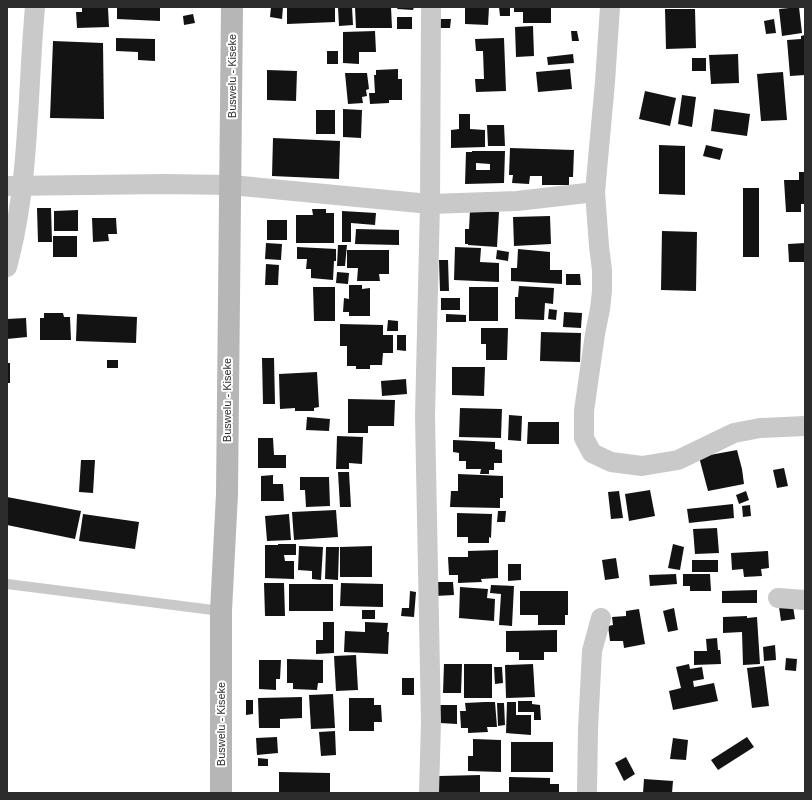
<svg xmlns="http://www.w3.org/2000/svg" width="812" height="800" font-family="Helvetica,sans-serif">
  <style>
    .building { fill: #131313; fill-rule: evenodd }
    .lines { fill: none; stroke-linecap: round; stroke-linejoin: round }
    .service { stroke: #c9c9c9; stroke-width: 10 }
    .minor { stroke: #c9c9c9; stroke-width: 20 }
    .secondary { stroke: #b6b6b6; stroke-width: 22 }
    .labels { text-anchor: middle; stroke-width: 4; stroke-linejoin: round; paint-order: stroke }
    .street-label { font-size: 11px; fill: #2c2c2c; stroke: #fff }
  </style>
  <rect width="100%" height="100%" fill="#fff"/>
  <g class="building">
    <polygon points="82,7 108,8 109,27 77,28 76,12 82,12"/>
    <polygon points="117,7 160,7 160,21 117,19"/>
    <polygon points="271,7 283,7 282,19 270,17"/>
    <polygon points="287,7 335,7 335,22 287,24"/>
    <polygon points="338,7 352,7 353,25 339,26"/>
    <polygon points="355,7 391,7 392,28 356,28"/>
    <polygon points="398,7 414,7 413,10 397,9"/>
    <polygon points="465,7 489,7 488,25 465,24"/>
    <polygon points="499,7 510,7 510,16 500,16"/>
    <polygon points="514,7 551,7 551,23 523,23 523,12 514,12"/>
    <polygon points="799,7 802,33 782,36 779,9"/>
    <polygon points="665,9 695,9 696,48 666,49"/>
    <polygon points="193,14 195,23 184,25 183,16"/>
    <rect x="397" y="17" width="15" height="12"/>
    <polygon points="440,19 451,19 450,28 440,28"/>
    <polygon points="774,19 776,33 766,34 764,21"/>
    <polygon points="533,26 534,56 516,57 515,27"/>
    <polygon points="375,31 376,52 359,52 359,64 343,63 343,32"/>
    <polygon points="571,31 577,31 579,41 572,41"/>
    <polygon points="805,35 805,75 790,76 787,40 801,39 801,36"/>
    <polygon points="116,38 155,39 155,61 138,60 138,52 116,51"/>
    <polygon points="504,38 506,91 476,92 475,79 484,79 483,51 476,51 475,39"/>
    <polygon points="53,41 103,43 104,119 50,118"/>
    <rect x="327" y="51" width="11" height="13"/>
    <polygon points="573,54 574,63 548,65 547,57"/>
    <polygon points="738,54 739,83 711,84 709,55"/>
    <rect x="692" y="58" width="14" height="13"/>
    <polygon points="398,69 398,79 402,79 402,100 389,100 389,103 370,104 369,93 375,93 374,75 376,75 376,70"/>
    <polygon points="570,69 572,89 538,92 536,72"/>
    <polygon points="267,70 297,71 296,101 267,100"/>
    <polygon points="783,72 787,120 761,121 757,74"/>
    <polygon points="345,73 367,73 369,89 366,90 367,96 362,97 363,103 348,104"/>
    <polygon points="645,91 676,98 670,126 639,119"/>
    <polygon points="682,95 696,97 692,127 678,124"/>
    <polygon points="343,109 362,110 361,138 343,137"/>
    <polygon points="714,109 750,114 747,136 711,131"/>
    <rect x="316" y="110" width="19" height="24"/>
    <polygon points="459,114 470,114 470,129 485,130 485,147 451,148 451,130 459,129"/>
    <polygon points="487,125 504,125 505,146 488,146"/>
    <polygon points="273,138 340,141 339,179 272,176"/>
    <polygon points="659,145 685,146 685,195 659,194"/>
    <polygon points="706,145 723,149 720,160 703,156"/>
    <polygon points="510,148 574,150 573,177 569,177 569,185 542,185 542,176 530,176 529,184 512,183 513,175 509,175"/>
    <path d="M472 151H505L504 183 465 184 466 152H472ZM476 163 490 164V170H476Z"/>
    <polygon points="799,172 805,172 805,204 801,204 801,212 786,212 784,180 799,180"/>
    <rect x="743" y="188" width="16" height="69"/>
    <polygon points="37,208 51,208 52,242 38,242"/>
    <polygon points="312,209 326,209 326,213 334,213 334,243 296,243 296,215 313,215"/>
    <polygon points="78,210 78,231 54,231 54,211"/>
    <polygon points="470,210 499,212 497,247 468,245 468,244 465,244 465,229 469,229"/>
    <polygon points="342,211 376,213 375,225 351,223 351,242 342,242"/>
    <polygon points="550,216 551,244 514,246 513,217"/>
    <polygon points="92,218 116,218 117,234 108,234 109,241 93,242"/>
    <rect x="267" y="220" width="20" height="20"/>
    <polygon points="356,229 399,230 399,245 355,244"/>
    <polygon points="662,231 697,232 696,291 661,290"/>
    <rect x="53" y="236" width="24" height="21"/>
    <polygon points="266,243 282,244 281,260 265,259"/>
    <polygon points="805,243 805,262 789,262 788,244"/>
    <polygon points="338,245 347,245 345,266 337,266"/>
    <polygon points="297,247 336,249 336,261 334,261 333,280 311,278 311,269 306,269 307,259 297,259"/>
    <polygon points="455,247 481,248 480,262 499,263 499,282 454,280"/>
    <polygon points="518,249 550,252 550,270 562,270 562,284 511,281 511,268 517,268"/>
    <polygon points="347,250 389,250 389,274 379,274 380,281 357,281 358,268 347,268"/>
    <polygon points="497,250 509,252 508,261 496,259"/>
    <polygon points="439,260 448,260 449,291 440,291"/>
    <polygon points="266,264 279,265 278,285 265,285"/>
    <polygon points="337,272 349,273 348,284 336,283"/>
    <polygon points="566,274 580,274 581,285 566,285"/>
    <polygon points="349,285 362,285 362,289 370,288 370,316 349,316 349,312 343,312 344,298 349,299"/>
    <polygon points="519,286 554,288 553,304 545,303 544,320 515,319 515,297 518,297"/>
    <polygon points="313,287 335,287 335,321 314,321"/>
    <rect x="469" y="287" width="29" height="34"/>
    <rect x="441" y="298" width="19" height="12"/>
    <polygon points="549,309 557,310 556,320 548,319"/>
    <polygon points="564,312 582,313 581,328 563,327"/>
    <polygon points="44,313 63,313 64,317 70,317 71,340 40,340 40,318 44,318"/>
    <polygon points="77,314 137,317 136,343 76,341"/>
    <polygon points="446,314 466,315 466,322 446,322"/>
    <polygon points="26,318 27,337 7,339 7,319"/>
    <polygon points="388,320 398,321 398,331 387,331"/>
    <polygon points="340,324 383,325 383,335 393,335 393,353 383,353 382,365 370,365 370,369 356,369 356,366 347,366 347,346 340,346"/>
    <polygon points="481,328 508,328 507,360 486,360 486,344 481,344"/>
    <polygon points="541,332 581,333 580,362 540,361"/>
    <polygon points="397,335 406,335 406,351 397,350"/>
    <polygon points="262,358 274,358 275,404 263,404"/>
    <rect x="107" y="360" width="11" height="8"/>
    <rect x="7" y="363" width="3" height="20"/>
    <polygon points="452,367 485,367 484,396 452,395"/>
    <polygon points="317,372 319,407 314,408 314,411 295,411 295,408 280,409 279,374"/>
    <polygon points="406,379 407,394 382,396 381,381"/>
    <polygon points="348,399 395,400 394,426 368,426 368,433 348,433"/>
    <polygon points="460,408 502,409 501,438 459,437"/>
    <polygon points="509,415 522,416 521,441 508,440"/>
    <polygon points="307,417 330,419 329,431 306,430"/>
    <polygon points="528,422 559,422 559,444 527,444"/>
    <polygon points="337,436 363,437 362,464 349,463 349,469 336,469"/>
    <polygon points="258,438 273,438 274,455 286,455 286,468 258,468"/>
    <polygon points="453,440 495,442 495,449 502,450 502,463 494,463 494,470 489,470 489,474 480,474 481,469 466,469 466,461 459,461 459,453 453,452"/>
    <polygon points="737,450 742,469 744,484 708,491 699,457"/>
    <polygon points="81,460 95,460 93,493 79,492"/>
    <polygon points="784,468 788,486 777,488 773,470"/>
    <polygon points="338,472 349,472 351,507 340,507"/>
    <polygon points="458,474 503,476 503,498 500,498 500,508 450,507 451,491 458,491"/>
    <polygon points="273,475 273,484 283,484 284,501 261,501 261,476"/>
    <polygon points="300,477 329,477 330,506 306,507 305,490 300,490"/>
    <polygon points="650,490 655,516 629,521 625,494"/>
    <polygon points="619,491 623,518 611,519 608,492"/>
    <polygon points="746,491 749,500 739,504 736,495"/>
    <polygon points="7,497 81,511 75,539 7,525"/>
    <polygon points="733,504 734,518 689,523 687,509"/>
    <polygon points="750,505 751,516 743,517 742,506"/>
    <polygon points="336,510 338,537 294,540 292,512"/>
    <polygon points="498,511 506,511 505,522 497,522"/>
    <polygon points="457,513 492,514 491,538 489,537 489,543 468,543 468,537 457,537"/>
    <polygon points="83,514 139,522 135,549 79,541"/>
    <polygon points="289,514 291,540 267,541 265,516"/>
    <polygon points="717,528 719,553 695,554 693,529"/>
    <polygon points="278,544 296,544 296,555 284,555 285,561 294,561 294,579 265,578 265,545 278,545"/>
    <polygon points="673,544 684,547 680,570 668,568"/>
    <polygon points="299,546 323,547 321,580 312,579 312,571 298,570"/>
    <polygon points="372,546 372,577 340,577 340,547"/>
    <polygon points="326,547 339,547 338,580 325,579"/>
    <polygon points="498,550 498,578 481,579 482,582 458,583 458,575 449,575 448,557 468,557 468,551"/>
    <polygon points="768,551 769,568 761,569 762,576 744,577 743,569 732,570 731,553"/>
    <polygon points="616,558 619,578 605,580 602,560"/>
    <rect x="692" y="560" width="26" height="12"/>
    <polygon points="508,564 521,564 521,580 508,581"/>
    <polygon points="676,574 677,584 650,586 649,575"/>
    <polygon points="683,574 710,574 711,591 690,591 690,586 683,586"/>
    <polygon points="434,582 453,582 454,595 435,596"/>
    <polygon points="264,583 284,583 285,616 265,616"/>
    <polygon points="341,583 383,584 383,607 340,606"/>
    <rect x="289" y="584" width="44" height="27"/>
    <polygon points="491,585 514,586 512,626 499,625 501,594 490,593"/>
    <polygon points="460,587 488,589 487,598 495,599 494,621 459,618"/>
    <polygon points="757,590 757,603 722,603 722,591"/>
    <polygon points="410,591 416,592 414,617 401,616 402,608 409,608"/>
    <polygon points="520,591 568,591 568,615 565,615 565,625 538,625 538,615 520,615"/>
    <polygon points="793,606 795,619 781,621 779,607"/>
    <polygon points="674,608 678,630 668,632 663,611"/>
    <polygon points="639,609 645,644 624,648 623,641 610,641 608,626 613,625 612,617 626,616 626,611"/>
    <rect x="362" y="610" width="13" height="9"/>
    <polygon points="747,616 747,618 757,617 760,664 743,665 742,632 723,633 723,617"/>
    <polygon points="323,622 334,622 334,653 316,654 316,640 323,640"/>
    <polygon points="365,622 388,623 387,632 389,632 388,654 344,652 345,631 365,632"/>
    <polygon points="557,630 557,652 544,652 544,660 519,660 519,652 506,652 506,631"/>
    <polygon points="717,638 718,650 720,650 721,664 694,665 694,651 707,651 706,639"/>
    <polygon points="775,645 776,660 764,661 763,647"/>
    <polygon points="356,655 358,690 336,691 334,656"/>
    <polygon points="786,658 797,659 796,671 785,670"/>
    <polygon points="287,659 323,660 323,683 318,683 317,690 293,689 293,683 287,683"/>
    <polygon points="259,660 281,660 280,679 276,679 276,690 259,689"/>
    <polygon points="444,664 462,664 461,693 443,693"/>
    <rect x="464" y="664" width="28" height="34"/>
    <polygon points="533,664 535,697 506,698 505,665"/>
    <polygon points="689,664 690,669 702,667 704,679 693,681 694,687 714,683 718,701 673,710 669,691 681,688 676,667"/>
    <polygon points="764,666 769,706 752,708 747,668"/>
    <polygon points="494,667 502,667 503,683 495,684"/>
    <rect x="402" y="678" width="12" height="17"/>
    <polygon points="333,694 335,728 311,729 309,695"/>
    <polygon points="302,697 302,718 280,719 280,728 259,728 258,698"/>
    <polygon points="349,698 374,698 374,705 381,705 382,722 374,722 374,731 349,731"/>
    <polygon points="246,700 253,700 253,714 246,715"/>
    <polygon points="518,701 532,701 532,704 540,705 541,720 534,720 534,712 518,712"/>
    <polygon points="485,702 495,702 497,727 487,727 488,732 468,733 468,728 461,728 460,711 466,711 465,703"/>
    <polygon points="507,702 516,702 516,715 531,715 531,735 506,733"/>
    <polygon points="497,703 504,703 505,725 498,726"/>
    <polygon points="440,705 457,705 457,724 440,723"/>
    <polygon points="335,731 336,755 321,756 319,732"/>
    <polygon points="277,737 278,753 257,755 256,738"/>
    <polygon points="747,737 754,747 718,770 711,760"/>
    <polygon points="673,738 688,740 686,760 670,759"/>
    <polygon points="473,739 501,740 501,772 468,771 468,756 473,756"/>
    <rect x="511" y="742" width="42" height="30"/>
    <polygon points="626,757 635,774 624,781 615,763"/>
    <polygon points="258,758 268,759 268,766 258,766"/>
    <polygon points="279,772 330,773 330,793 279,793"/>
    <polygon points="480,775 480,792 473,792 473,793 439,792 439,776"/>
    <polygon points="509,777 550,778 550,784 559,784 559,793 509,793"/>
    <polygon points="644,779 673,781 672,793 643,793"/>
  </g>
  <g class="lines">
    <polyline class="service" points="7,584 221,611"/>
    <g class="minor">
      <polyline points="610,7 605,82 595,192 599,246 602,270 602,291 600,309 595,334 584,411 584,438 592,453 611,462 642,466 678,460 734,433 760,428 805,426"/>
      <polyline points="7,186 165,184 231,185 430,204 517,201 595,192"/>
      <path d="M7 267C30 183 27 94 35 7"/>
      <polyline points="778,598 805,600"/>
      <polyline points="429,793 431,722 425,416 430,204 431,7"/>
      <polyline points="587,793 588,729 592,651 601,618"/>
    </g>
    <polyline class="secondary" points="221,793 221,611 227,494 232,7"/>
  </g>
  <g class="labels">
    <g class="street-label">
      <text transform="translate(232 76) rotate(-90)" y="4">Buswelu - Kiseke</text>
      <text transform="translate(227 400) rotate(-90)" y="4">Buswelu - Kiseke</text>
      <text transform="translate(221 724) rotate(-90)" y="4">Buswelu - Kiseke</text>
    </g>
  </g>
  <rect width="812" height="800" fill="none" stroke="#2c2c2c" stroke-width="16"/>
</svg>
